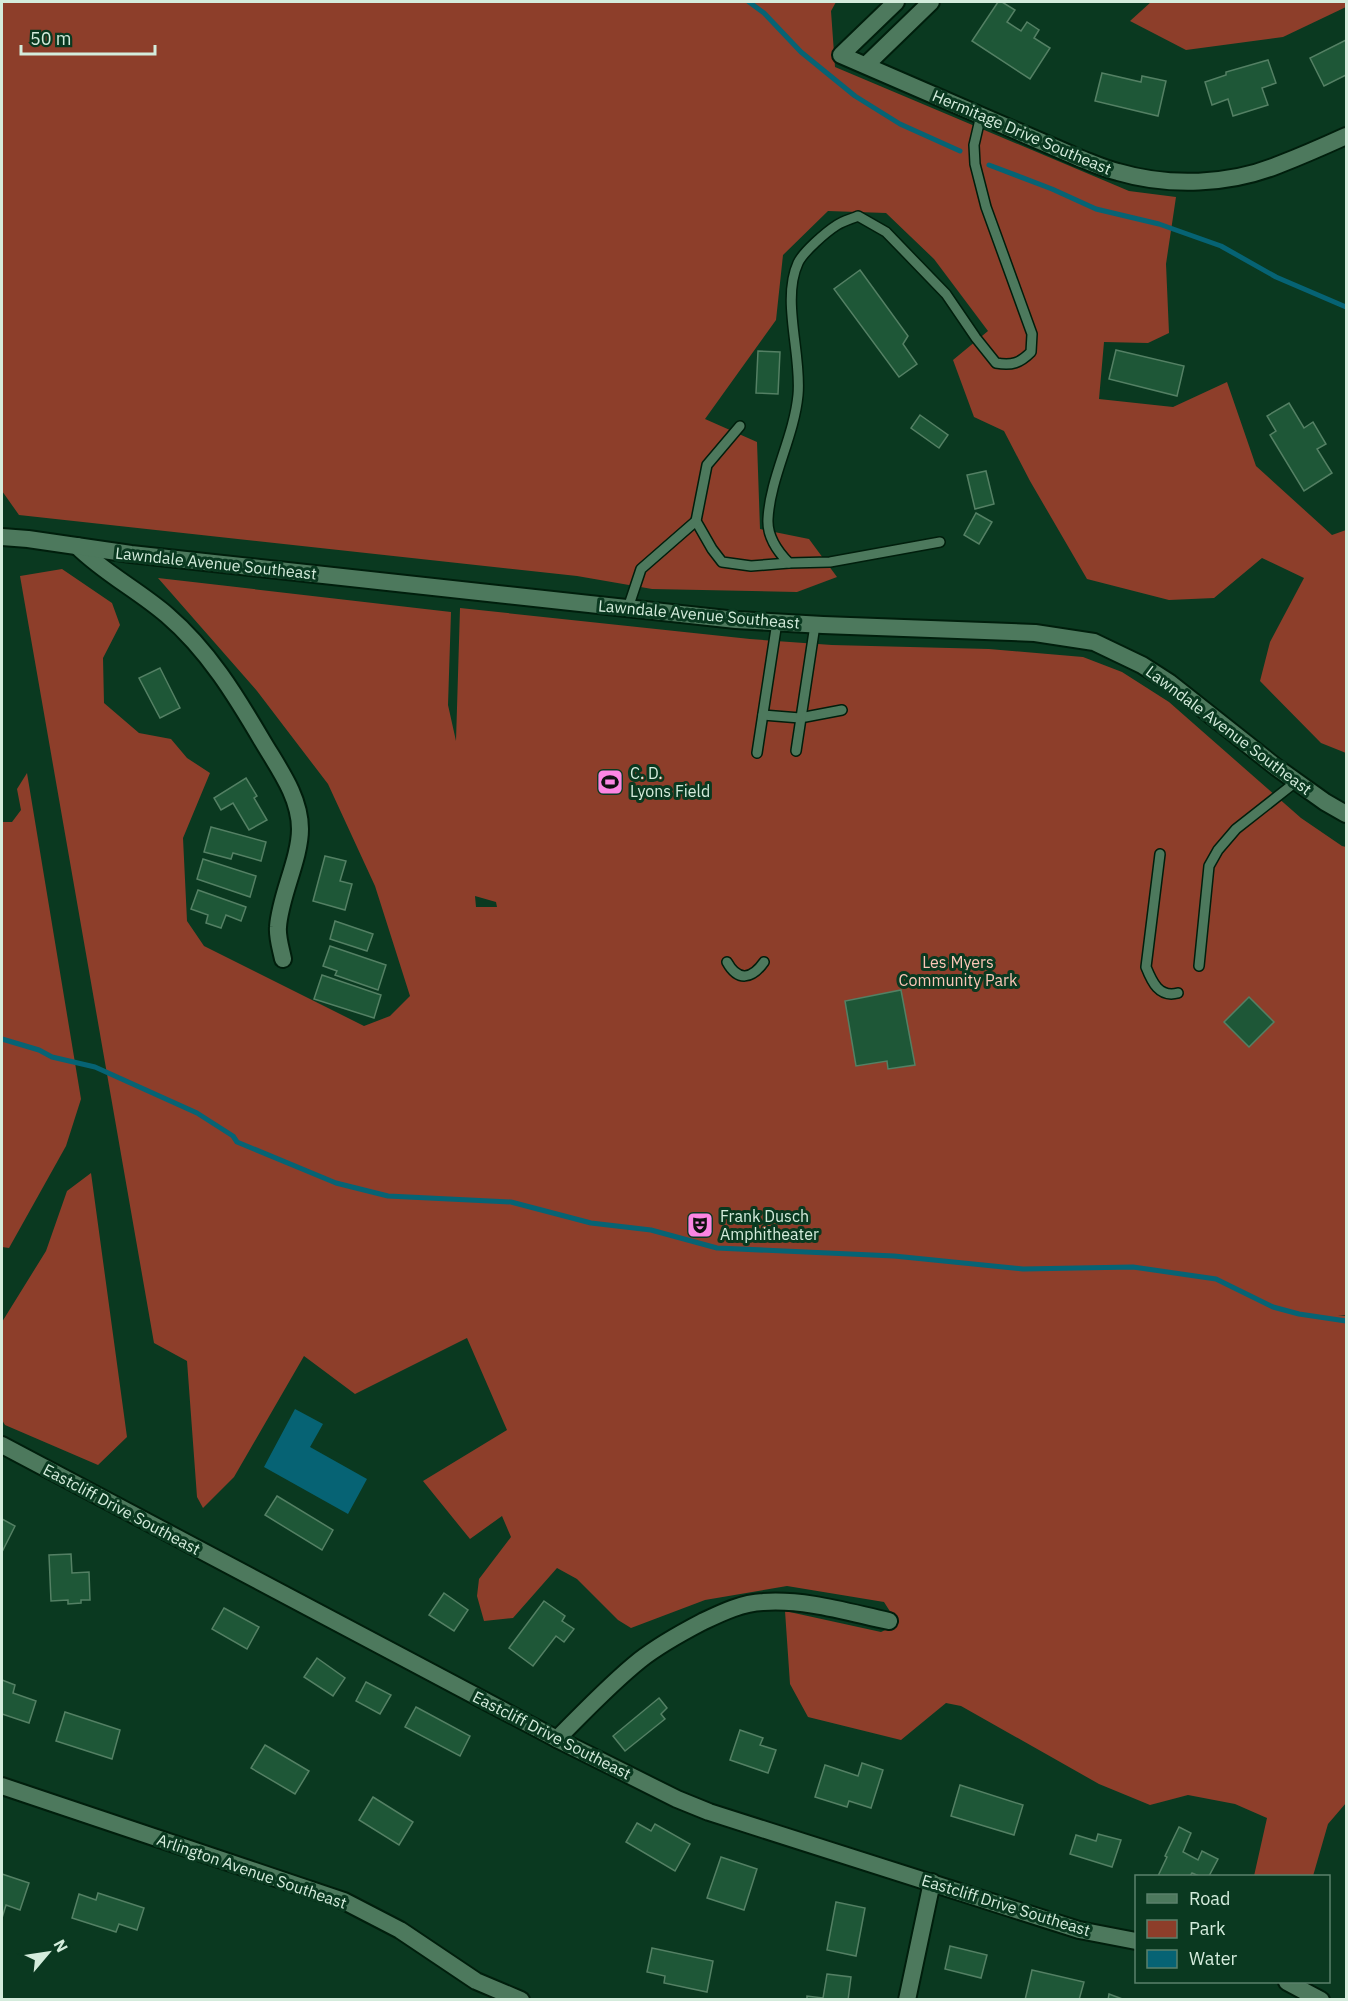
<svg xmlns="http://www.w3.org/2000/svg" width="1348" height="2001" font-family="'IBM Plex Sans',sans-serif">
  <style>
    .green { fill: #8d3e2a; fill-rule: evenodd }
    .water { fill: #066374 }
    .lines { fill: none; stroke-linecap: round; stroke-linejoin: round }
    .stream { stroke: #066374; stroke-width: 5 }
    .building { fill: #1e5737; stroke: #548064; stroke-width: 1.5 }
    .service-casing { stroke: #001e0c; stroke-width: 12 }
    .minor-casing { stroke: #001e0c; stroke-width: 20 }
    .tertiary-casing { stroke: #001e0c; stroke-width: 20 }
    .service { stroke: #4d795d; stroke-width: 9 }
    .minor { stroke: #4d795d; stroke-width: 16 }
    .tertiary { stroke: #4d795d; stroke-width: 16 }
    .labels { text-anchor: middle; stroke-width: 6; stroke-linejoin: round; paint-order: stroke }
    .street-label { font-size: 16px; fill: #d4ecdc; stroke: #0a3920 }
    .poi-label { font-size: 16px; fill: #d4ecdc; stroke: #0a3920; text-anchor: start }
    .park-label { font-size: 16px; fill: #fbc6b7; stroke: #0a3920 }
  </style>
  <rect width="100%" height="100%" fill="#0a3920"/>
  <g class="green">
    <polygon points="2,2 836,2 831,11 835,67 1129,191 1176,197 1166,264 1169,333 1148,343 1104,342 1099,399 1173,407 1227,382 1256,466 1332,535 1346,530 1346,753 1321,743 1260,681 1270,642 1304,578 1262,558 1214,598 1169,600 1087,579 1030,481 1004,431 974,417 953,360 988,331 934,259 886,213 828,211 783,255 776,320 705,419 757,442 760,529 809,539 837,577 797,592 652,589 577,576 19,515 2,491"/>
    <polygon points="1151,2 1346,2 1346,7 1283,37 1186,50 1130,21"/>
    <path d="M62 569 112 603 120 625 103 658 104 703 139 733 171 739 187 758 210 773 183 838 187 921 204 946 364 1026 390 1016 410 996 375 886 328 784 257 691 158 578 451 612 448 705 456 741 460 608 750 639 832 645 989 649 1083 657 1122 672 1169 702 1301 818 1342 846 1346 847V1315H1338L1346 1316V1803L1328 1824 1313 1876H1254L1267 1818 1235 1804 1188 1795 1150 1805 1099 1784 961 1706 946 1703 901 1740 808 1717 790 1684 785 1611 881 1632 898 1624 884 1602 787 1586 705 1600 631 1628 618 1620 577 1579 557 1568 513 1618 484 1621 477 1596 479 1579 511 1537 502 1516 470 1539 423 1481 507 1430 467 1338 355 1394 304 1356 234 1477 203 1508 197 1497 187 1361 154 1343 20 576ZM475 896 496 902 497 907H476Z"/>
    <polygon points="27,773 81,1099 66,1146 9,1248 2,1247 2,822 12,822 21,810 17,789"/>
    <polygon points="91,1173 127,1437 98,1465 5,1425 2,1420 2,1322 46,1251 67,1191"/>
  </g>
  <polygon class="water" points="295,1409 323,1424 310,1447 367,1479 348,1514 264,1467"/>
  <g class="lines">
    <g class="stream">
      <polyline points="749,2 764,13 801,52 855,96 900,124 960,151"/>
      <polyline points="989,165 1052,189 1096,209 1159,224 1221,246 1276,277 1346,307"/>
      <polyline points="2,1039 39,1050 52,1057 95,1067 197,1113 233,1136 237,1142 336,1183 388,1196 511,1202 591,1223 651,1230 717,1248 894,1256 1023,1269 1133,1267 1216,1279 1273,1307 1299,1314 1346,1321"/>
    </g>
  </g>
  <g class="building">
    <polygon points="998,2 1002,2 1015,10 1007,22 1021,31 1027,22 1039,30 1034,38 1050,48 1030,79 972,41"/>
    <polygon points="1346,40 1346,75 1324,86 1310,58"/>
    <polygon points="1268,60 1276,83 1262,88 1268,105 1233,116 1228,99 1212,105 1205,82 1226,75 1226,72"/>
    <polygon points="1102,73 1141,82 1142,76 1166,81 1158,116 1095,101"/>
    <polygon points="860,270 908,336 903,344 917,364 899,377 834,289"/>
    <polygon points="1116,350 1184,366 1177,396 1109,379"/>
    <polygon points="758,351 780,352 778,394 756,393"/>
    <polygon points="1289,403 1304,428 1313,422 1326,444 1317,449 1332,473 1304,491 1270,435 1276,431 1267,416"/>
    <polygon points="920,415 948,435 939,448 911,428"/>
    <polygon points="986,471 994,504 975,509 967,475"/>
    <polygon points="976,513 992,522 979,544 964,535"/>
    <polygon points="160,668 180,708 160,718 139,678"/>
    <polygon points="246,778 257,796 254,798 267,820 249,830 233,803 221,810 214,798"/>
    <polygon points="211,827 266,842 261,861 233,853 231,859 204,852"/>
    <polygon points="325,856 346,861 340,881 352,884 345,910 313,901"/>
    <polygon points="203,859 256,876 250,897 197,879"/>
    <polygon points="198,890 246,907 241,921 226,915 221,928 206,923 208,915 191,909"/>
    <polygon points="335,921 373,934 367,951 330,939"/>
    <polygon points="330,946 386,965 378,990 335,975 337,971 323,966"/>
    <polygon points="322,975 381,995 374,1018 314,999"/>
    <polygon points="901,990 915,1065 888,1069 887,1061 856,1066 845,1001"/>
    <polygon points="1249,997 1274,1022 1249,1047 1224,1022"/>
    <polygon points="277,1496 333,1530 322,1550 265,1515"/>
    <polygon points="2,1519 15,1526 2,1552"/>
    <polygon points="71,1554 72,1573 89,1572 90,1600 81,1600 81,1603 68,1604 68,1600 51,1601 49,1555"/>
    <polygon points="444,1593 468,1610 454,1631 429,1615"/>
    <polygon points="544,1601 565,1616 562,1621 574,1629 564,1642 556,1636 533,1666 509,1648"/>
    <polygon points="224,1608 259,1627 247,1649 212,1629"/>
    <polygon points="317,1658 345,1678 333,1696 304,1677"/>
    <polygon points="2,1680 15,1685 13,1693 36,1701 29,1723 2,1714"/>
    <polygon points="366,1682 391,1695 380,1714 356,1701"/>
    <polygon points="659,1698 667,1708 661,1714 665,1719 625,1751 613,1736"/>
    <polygon points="416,1707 470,1736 460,1756 405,1727"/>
    <polygon points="65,1712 120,1730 112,1759 56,1741"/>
    <polygon points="740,1730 763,1738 760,1745 776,1750 768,1773 730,1760"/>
    <polygon points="265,1745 309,1771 295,1794 251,1768"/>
    <polygon points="862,1763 883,1770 871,1808 849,1801 847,1807 815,1797 825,1765 858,1776"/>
    <polygon points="960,1785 1023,1805 1014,1835 951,1816"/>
    <polygon points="373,1797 413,1822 399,1845 359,1820"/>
    <polygon points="637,1823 651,1831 655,1824 690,1844 675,1871 626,1842"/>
    <polygon points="1179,1827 1191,1833 1183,1852 1198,1860 1202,1851 1218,1859 1209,1876 1199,1876 1192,1873 1190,1876 1158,1876 1167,1857 1165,1856"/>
    <polygon points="1098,1834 1121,1840 1112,1867 1070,1854 1076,1835 1096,1841"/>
    <polygon points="721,1857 757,1869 744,1910 707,1898"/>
    <polygon points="2,1874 29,1883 20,1910 6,1905 2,1918"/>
    <polygon points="98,1893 144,1908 137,1930 119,1924 116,1932 72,1918 79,1894 96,1900"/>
    <polygon points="836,1902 865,1908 856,1956 827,1950"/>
    <polygon points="950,1946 987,1955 981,1978 945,1969"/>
    <polygon points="652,1948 713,1961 707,1992 664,1983 665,1976 647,1972"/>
    <polygon points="1032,1970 1084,1982 1079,2000 1025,2000"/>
    <polygon points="827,1974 851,1977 848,2000 807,2000 807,1996 823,1998"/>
    <polygon points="1109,1994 1125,2000 1108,2000"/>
  </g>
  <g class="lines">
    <defs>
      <g id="service">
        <polyline points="740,426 707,465 696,521 712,549 722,562 751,566 789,563"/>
        <path d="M940 542 830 562 789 563C778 552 767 536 768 519 770 478 794 437 798 395 802 355 781 300 798 263 803 252 826 232 837 225 843 221 851 219 858 216L886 232 946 294 976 338 996 363C1012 366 1020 363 1031 352L1032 334 986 207 975 164 974 145 981 115"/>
        <polyline points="628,608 641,569 696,521"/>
        <polyline points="763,715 800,718 842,710"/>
        <polyline points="796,751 815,625"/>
        <polyline points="757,753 777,622"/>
        <path d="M1160 854 1146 967C1152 982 1159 998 1178 993"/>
        <path d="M727 962C738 982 752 979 764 962"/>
        <polyline points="1199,966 1209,866 1218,850 1236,829 1297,781"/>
      </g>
      <g id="minor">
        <path d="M896 2 841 55 1079 158C1092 163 1105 169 1118 172 1169 187 1229 185 1278 165 1301 156 1324 146 1346 136"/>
        <polyline points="866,65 931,2"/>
        <path d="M77 546C104 573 138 590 167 615 208 650 236 696 263 742 279 769 300 797 300 829 300 859 280 896 278 927 277 937 281 949 283 959"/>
        <polyline points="2,1445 557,1739 677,1799 709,1812 1079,1930 1136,1941"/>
        <path d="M557 1739C584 1712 610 1684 640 1660 659 1645 681 1633 702 1622 721 1613 741 1603 763 1602 806 1599 847 1612 889 1621"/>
        <polyline points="2,1786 344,1901 400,1930 476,1981 521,2000"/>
        <polyline points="1287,1982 1321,2000"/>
        <polyline points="907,2000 932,1882"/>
      </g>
      <polyline id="tertiary" points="2,537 28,539 131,554 736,620 823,625 1035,633 1094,642 1142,665 1170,683 1276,767 1325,802 1346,814"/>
    </defs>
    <use href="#service" class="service-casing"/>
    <use href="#minor" class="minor-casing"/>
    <use href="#tertiary" class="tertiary-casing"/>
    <use href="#service" class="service"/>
    <use href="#minor" class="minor"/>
    <use href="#tertiary" class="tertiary"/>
  </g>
  <defs>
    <symbol id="stadium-square" viewBox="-11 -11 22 22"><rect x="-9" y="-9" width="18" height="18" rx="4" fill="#fc86e3" stroke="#0a3920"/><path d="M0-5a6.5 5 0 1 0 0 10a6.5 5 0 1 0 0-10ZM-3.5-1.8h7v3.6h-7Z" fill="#111"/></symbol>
    <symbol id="theatre-square" viewBox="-11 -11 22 22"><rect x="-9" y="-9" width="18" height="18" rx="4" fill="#fc86e3" stroke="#0a3920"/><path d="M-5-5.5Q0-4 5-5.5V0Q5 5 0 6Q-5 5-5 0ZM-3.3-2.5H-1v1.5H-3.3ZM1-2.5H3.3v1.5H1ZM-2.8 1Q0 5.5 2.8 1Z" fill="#111"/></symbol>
  </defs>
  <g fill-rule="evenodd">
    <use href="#stadium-square" x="595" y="767" width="30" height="30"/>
    <use href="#theatre-square" x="685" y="1210" width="30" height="30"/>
  </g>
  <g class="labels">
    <g class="street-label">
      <text transform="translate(1022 132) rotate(23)" y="6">Hermitage Drive Southeast</text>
      <text transform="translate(216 563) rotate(6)" y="6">Lawndale Avenue Southeast</text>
      <text transform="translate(699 614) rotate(5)" y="6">Lawndale Avenue Southeast</text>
      <text transform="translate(1229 730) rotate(37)" y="6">Lawndale Avenue Southeast</text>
      <text transform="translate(122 1509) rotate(28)" y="6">Eastcliff Drive Southeast</text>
      <text transform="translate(552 1735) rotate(27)" y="6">Eastcliff Drive Southeast</text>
      <text transform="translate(252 1871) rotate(19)" y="6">Arlington Avenue Southeast</text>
      <text transform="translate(1006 1905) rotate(17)" y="6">Eastcliff Drive Southeast</text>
    </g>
    <g class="poi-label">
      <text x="630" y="779">C. D.<tspan x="630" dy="18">Lyons Field</tspan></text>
      <text x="720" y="1222">Frank Dusch<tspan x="720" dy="18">Amphitheater</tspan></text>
    </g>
    <g class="park-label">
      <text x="958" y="968">Les Myers<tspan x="958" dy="18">Community Park</tspan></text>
    </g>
  </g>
  <rect width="1348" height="2001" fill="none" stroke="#d4ecdc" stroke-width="6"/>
  <rect x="1135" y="1875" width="195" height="108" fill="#0a3920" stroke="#5b816b" stroke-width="1.5"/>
  <rect x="1147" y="1894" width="30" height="9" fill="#4d795d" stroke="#5b816b" stroke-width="1.5"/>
  <text x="1189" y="1905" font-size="18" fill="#d4ecdc">Road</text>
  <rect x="1147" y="1920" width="30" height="18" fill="#8d3e2a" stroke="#5b816b" stroke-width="1.5"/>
  <text x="1189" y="1935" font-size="18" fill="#d4ecdc">Park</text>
  <rect x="1147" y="1950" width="30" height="18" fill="#066374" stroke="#5b816b" stroke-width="1.5"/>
  <text x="1189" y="1965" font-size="18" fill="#d4ecdc">Water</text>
  <g transform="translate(48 1953) rotate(61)" stroke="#0a3920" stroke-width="4.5" paint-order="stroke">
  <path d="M0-4.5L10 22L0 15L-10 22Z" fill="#d4ecdc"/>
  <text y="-9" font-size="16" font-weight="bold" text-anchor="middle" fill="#d4ecdc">N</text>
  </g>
  <path d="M21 45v9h134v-9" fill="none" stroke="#d4ecdc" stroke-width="3"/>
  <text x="30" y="45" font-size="18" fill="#d4ecdc" stroke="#0a3920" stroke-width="4.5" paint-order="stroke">50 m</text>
</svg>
